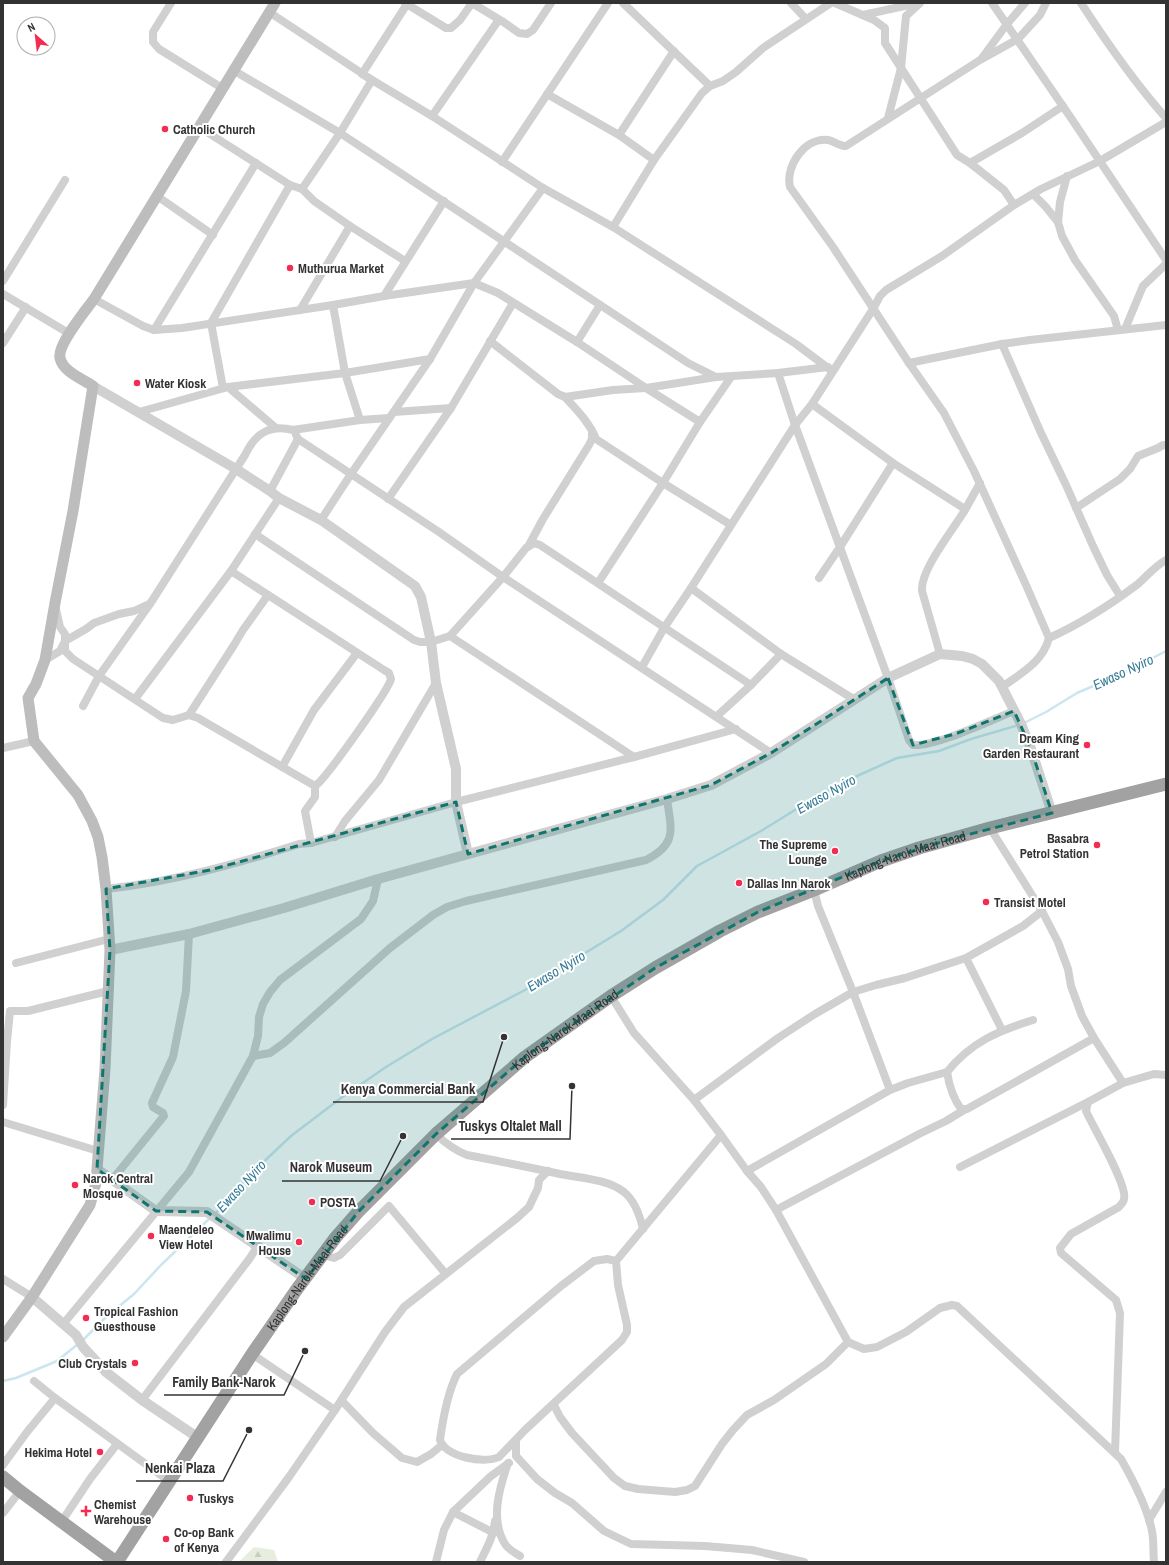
<svg xmlns="http://www.w3.org/2000/svg" width="1169" height="1565" font-family="'Archivo Narrow',sans-serif">
  <style>
    .forest { fill: url(#forest-firs) }
    .lines { fill: none; stroke-linecap: round; stroke-linejoin: round }
    .stream { stroke: #cce6f0; stroke-width: 2.5 }
    .minor { stroke: #d0d0d0; stroke-width: 8 }
    .tertiary { stroke: #d0d0d0; stroke-width: 10 }
    .secondary { stroke: #bdbdbd; stroke-width: 11 }
    .trunk { stroke: #a2a2a2; stroke-width: 13 }
    .marked { fill: #0f766e; fill-opacity: 0.2; stroke: #0f766e; stroke-width: 3; stroke-dasharray: 8 5; stroke-linejoin: round }
    .poi-dot { fill: #f32c51; stroke: #fff; stroke-width: 1.5 }
    .labels { text-anchor: middle; stroke-width: 4; stroke-linejoin: round; paint-order: stroke }
    .poi-label { font-size: 13px; font-weight: bold; fill: #333; stroke: #fff; text-anchor: start }
    .street-label { font-size: 13px; fill: #333; stroke: #fff }
    .water-label { font-size: 14px; font-style: italic; fill: #367b96; stroke: #fff }
    .leader { fill: none; stroke: #333; stroke-width: 1.5 }
    .callout-dot { fill: #333; stroke: #fff; stroke-width: 1.5 }
    .callout-label { font-size: 14px; text-anchor: middle; font-weight: bold; fill: #333; stroke: #fff; stroke-width: 4; stroke-linejoin: round; paint-order: stroke }
  </style>
  <defs>
    <pattern id="forest-firs" width="22" height="20" patternUnits="userSpaceOnUse"><rect width="22" height="20" fill="#e8eede"/><path d="M5 1l3.5 6h-7zM16 11l3.5 6h-7z" fill="#c7cdbf"/></pattern>
  </defs>
  <rect width="100%" height="100%" fill="#fff"/>
  <polygon class="forest" points="254,1547 274,1550 278,1562 239,1562"/>
  <g class="lines">
    <g class="stream">
      <polyline points="1024,723 1046,712 1077,693 1130,670 1166,651"/>
      <polyline points="215,1214 256,1169 291,1136 341,1098 386,1067 432,1039 525,990 621,931 663,900 697,866 761,831 803,805 846,781 897,758 939,751 971,739 1019,725"/>
      <polyline points="82,1341 106,1317 134,1294 161,1265 211,1217"/>
      <polyline points="3,1381 16,1378 57,1361 78,1344"/>
    </g>
    <g class="minor">
      <polyline points="171,3 153,32 153,42 159,49 222,88"/>
      <polyline points="405,3 446,28 451,28 460,20 472,3"/>
      <polyline points="472,3 500,20"/>
      <polyline points="623,3 710,86"/>
      <polyline points="791,3 806,19"/>
      <polyline points="835,3 874,20 885,28 885,43 957,155 970,163 1022,133 1063,106"/>
      <polyline points="992,3 1071,118 1166,260"/>
      <path d="M1081 3C1107 43 1134 82 1166 118"/>
      <polyline points="269,12 372,80 432,116 543,188 613,227 796,344 832,371"/>
      <polyline points="863,15 918,3"/>
      <polyline points="982,58 1007,24 1025,3"/>
      <polyline points="233,70 340,133 688,363 716,377"/>
      <polyline points="547,94 619,135 654,160"/>
      <polyline points="432,116 498,21 502,21 519,33 527,34 533,30 551,3"/>
      <polyline points="888,118 901,68 906,16 920,3"/>
      <polyline points="199,127 290,185"/>
      <polyline points="619,135 674,51"/>
      <polyline points="502,162 608,3"/>
      <polyline points="970,163 1004,190 1014,205"/>
      <polyline points="302,189 314,201 350,226 405,261"/>
      <polyline points="1033,194 1045,206 1058,222 1062,236 1075,260 1114,316 1118,330"/>
      <polyline points="157,196 213,235"/>
      <polyline points="1058,222 1060,202 1067,176"/>
      <polyline points="613,227 654,160 702,93 710,86 723,81 736,72 763,48 831,3"/>
      <polyline points="3,281 65,180"/>
      <polyline points="3,294 70,334"/>
      <polyline points="384,296 444,201"/>
      <polyline points="94,299 143,326 154,330 182,328 333,305 384,296 474,283 498,293 577,342 646,388 700,422"/>
      <polyline points="333,305 345,373 360,420"/>
      <polyline points="300,310 350,226"/>
      <polyline points="1125,329 1143,286 1166,264"/>
      <polyline points="154,330 256,163"/>
      <polyline points="490,341 558,394 565,397 613,390 646,388 716,377 778,373 828,367"/>
      <polyline points="577,342 600,305"/>
      <polyline points="3,343 26,307"/>
      <polyline points="1002,344 1041,433 1066,485 1093,546 1107,575 1120,596"/>
      <polyline points="909,363 1002,344 1030,340 1166,325"/>
      <path d="M778 373 795 425 888 678 909 740 913 745C935 747 991 720 1014 711"/>
      <polyline points="228,387 276,428"/>
      <polyline points="223,388 211,323 290,185 302,189 340,133 372,80 362,74 407,4"/>
      <path d="M565 397C577 410 589 422 596 439L663 483 731 525"/>
      <polyline points="812,404 893,463 965,509"/>
      <polyline points="139,412 228,387 345,373 430,359"/>
      <polyline points="394,412 451,408"/>
      <polyline points="298,439 439,532 503,577 771,753"/>
      <polyline points="270,491 298,439 296,435"/>
      <polyline points="388,499 451,408 513,303"/>
      <polyline points="1076,508 1120,479 1130,469 1138,456 1158,448 1163,445 1166,445"/>
      <polyline points="321,520 351,474 430,359 474,283 543,188"/>
      <polyline points="255,534 414,640 420,642 431,642 450,636 503,577 526,548 534,543 540,545 751,685"/>
      <polyline points="529,545 543,519 589,445 592,439 592,431"/>
      <polyline points="819,578 840,547 893,463"/>
      <polyline points="598,583 663,483 700,422 731,377"/>
      <polyline points="691,588 781,654 855,700"/>
      <path d="M56 609 60 627 65 634V651L73 659 163 718 173 720 189 715 198 718 315 786C325 780 388 691 391 679L389 673 384 670 231 571 279 498"/>
      <polyline points="450,636 634,757"/>
      <path d="M1049 638C1080 624 1110 605 1138 584 1147 576 1155 566 1166 560"/>
      <path d="M940 654 922 591C920 570 953 530 965 510 970 501 975 492 980 483"/>
      <polyline points="45,660 60,651 65,641 86,629 94,623 119,614 134,611 149,604"/>
      <polyline points="642,667 664,628 691,588 795,425 812,404 873,309 880,296 886,290 942,256 1014,205 1041,189 1100,161 1166,122"/>
      <path d="M1002 687C1020 674 1043 662 1049 638L1026 585 974 471 944 413 909 363 833 247 790 187C785 166 805 137 828 140 834 141 839 146 846 146L980 60 1018 39 1040 15 1046 3"/>
      <polyline points="135,699 231,571"/>
      <path d="M83 706 99 676 150 604 245 455C255 434 269 424 293 430L360 420 389 418"/>
      <polyline points="189,715 234,645 243,630 268,595"/>
      <polyline points="717,716 751,685 781,654"/>
      <polyline points="3,748 34,741"/>
      <polyline points="282,767 314,710 357,653"/>
      <polyline points="315,786 315,797 305,811 311,843 456,802 634,757 736,729"/>
      <polyline points="990,828 1042,911 1058,942 1068,969 1071,986 1082,1016 1094,1038 1123,1083"/>
      <polyline points="335,837 345,821 379,780 436,683"/>
      <path d="M106 889C172 882 236 864 299 844L311 843"/>
      <polyline points="966,958 1002,1030"/>
      <polyline points="16,963 109,939"/>
      <path d="M611 996 634 1033 694 1100 721 1135 747 1171 761 1187 776 1210 848 1342 864 1349 877 1347 906 1332 940 1308 952 1305 957 1306 1121 1459C1133 1480 1147 1506 1152 1531 1154 1541 1153 1552 1154 1562"/>
      <path d="M253 1056 270 1053 284 1043 390 948 433 915 447 907 466 901 646 860C678 844 671 829 667 799"/>
      <path d="M947 1072C971 1042 998 1031 1033 1020"/>
      <path d="M890 1090 908 1083 947 1072C949 1085 953 1098 961 1109H967L1094 1038"/>
      <polyline points="694,1100 778,1038 815,1014 853,992 876,985 905,978 966,958 1023,926 1042,911"/>
      <polyline points="3,1105 7,1041 10,1011 28,1011 108,991"/>
      <polyline points="3,1122 98,1151"/>
      <path d="M436 1134C446 1144 454 1150 467 1155 498 1161 529 1167 560 1174 580 1178 607 1179 624 1192 635 1201 640 1216 643 1229"/>
      <polyline points="960,1167 1088,1102"/>
      <polyline points="747,1171 890,1090 853,992 818,906 814,890"/>
      <polyline points="112,1180 164,1116 163,1113 153,1107 152,1103 173,1057 186,991 189,934"/>
      <polyline points="776,1210 919,1134 946,1121 964,1110"/>
      <polyline points="323,1255 334,1258 340,1255 389,1206 445,1273"/>
      <path d="M616 1261 618 1285 627 1325V1332L622 1340 525 1430 499 1457C484 1464 446 1457 440 1440 443 1418 447 1394 457 1374L561 1286 594 1261 607 1259 616 1261 721 1135"/>
      <polyline points="3,1279 32,1297"/>
      <polyline points="64,1323 189,1172 253,1056 258,1036 259,1017 263,1004 270,992 280,980 361,919 373,901 378,879"/>
      <polyline points="252,1354 335,1410 385,1332 404,1307 517,1218 529,1207 538,1188 539,1180 548,1171"/>
      <polyline points="34,1381 55,1398"/>
      <polyline points="142,1400 250,1258 258,1245"/>
      <polyline points="342,1401 373,1433 402,1458 417,1462 431,1454 442,1445"/>
      <polyline points="554,1405 560,1417 572,1433 614,1478 625,1486 638,1489 675,1492 687,1490 695,1486 722,1444 733,1430 747,1415 774,1400 826,1364 848,1342"/>
      <polyline points="516,1441 516,1456 537,1479 555,1493 572,1503 604,1531 631,1544 705,1546 752,1550 804,1562"/>
      <path d="M1115 1452 1120 1313 1116 1300 1061 1253 1060 1248 1071 1234 1119 1207C1121 1204 1124 1202 1124 1199 1128 1185 1093 1127 1086 1111L1088 1102 1123 1083 1154 1074 1166 1075"/>
      <path d="M508 1463C499 1489 490 1520 505 1544 508 1549 515 1553 520 1556"/>
      <polyline points="3,1465 27,1432 55,1398 169,1481"/>
      <polyline points="453,1512 494,1533"/>
      <polyline points="3,1513 20,1491"/>
      <polyline points="1149,1520 1166,1492"/>
      <polyline points="62,1521 90,1479 117,1444"/>
      <polyline points="226,1562 289,1477 335,1410"/>
      <polyline points="436,1562 444,1530 453,1512 491,1476 509,1463"/>
      <path d="M480 1562C487 1547 493 1538 495 1521"/>
    </g>
    <g class="tertiary">
      <polyline points="93,386 236,469 270,491 279,498 321,520 415,586 421,597 431,642 436,683 456,769 456,802 468,854"/>
      <polyline points="110,950 189,934 284,908 378,879 667,799 711,785 771,753 888,678 940,654 962,656 973,659 982,664 999,681 1021,724 1030,746 1052,813"/>
      <polyline points="97,1169 156,1211 207,1212 306,1279"/>
      <polyline points="32,1297 76,1335 83,1347 106,1372 142,1400 197,1437"/>
    </g>
    <path class="secondary" d="M3 1337 32 1297 90 1205 96 1183 97 1169 105 1069 110 950 106 889 102 857 98 837 92 821 78 795 34 741 28 698 36 684 45 660 55 603 73 511 93 386C83 379 63 372 60 358 57 345 86 310 94 299L275 3"/>
    <g class="trunk">
      <polyline points="3,1477 20,1491 116,1562"/>
      <path id="s1" d="M117 1562 252 1354 297 1289 336 1237 358 1212 436 1134 525 1057 611 996 655 968 720 931 758 912 814 890 881 861 919 848 990 828 1166 784"/>
    </g>
  </g>
  <path class="marked" d="M888 678 913 745 955 734 1014 711 1030 746 1052 813 951 839 881 861 758 912 655 968 525 1057 436 1134 358 1212 306 1279 207 1212 156 1211 97 1169 110 950 106 889 210 870 456 802 468 854 711 785 771 753Z"/>
  <g class="poi-dot">
    <circle cx="165" cy="129" r="4"/>
    <circle cx="290" cy="268" r="4"/>
    <circle cx="137" cy="383" r="4"/>
    <circle cx="1087" cy="745" r="4"/>
    <circle cx="1097" cy="845" r="4"/>
    <circle cx="835" cy="851" r="4"/>
    <circle cx="739" cy="883" r="4"/>
    <circle cx="986" cy="902" r="4"/>
    <circle cx="75" cy="1185" r="4"/>
    <circle cx="312" cy="1202" r="4"/>
    <circle cx="151" cy="1236" r="4"/>
    <circle cx="299" cy="1242" r="4"/>
    <circle cx="86" cy="1318" r="4"/>
    <circle cx="135" cy="1363" r="4"/>
    <circle cx="100" cy="1452" r="4"/>
    <circle cx="190" cy="1498" r="4"/>
    <path d="M84 1505h4v4h4v4h-4v4h-4v-4h-4v-4h4z"/>
    <circle cx="166" cy="1539" r="4"/>
  </g>
  <g class="labels">
    <g class="poi-label">
      <text x="173" y="134">Catholic Church</text>
      <text x="298" y="273">Muthurua Market</text>
      <text x="145" y="388">Water Kiosk</text>
      <text x="1079" y="743" text-anchor="end">Dream King<tspan x="1079" dy="15">Garden Restaurant</tspan></text>
      <text x="1089" y="843" text-anchor="end">Basabra<tspan x="1089" dy="15">Petrol Station</tspan></text>
      <text x="827" y="849" text-anchor="end">The Supreme<tspan x="827" dy="15">Lounge</tspan></text>
      <text x="747" y="888">Dallas Inn Narok</text>
      <text x="994" y="907">Transist Motel</text>
      <text x="83" y="1183">Narok Central<tspan x="83" dy="15">Mosque</tspan></text>
      <text x="320" y="1207">POSTA</text>
      <text x="159" y="1234">Maendeleo<tspan x="159" dy="15">View Hotel</tspan></text>
      <text x="291" y="1240" text-anchor="end">Mwalimu<tspan x="291" dy="15">House</tspan></text>
      <text x="94" y="1316">Tropical Fashion<tspan x="94" dy="15">Guesthouse</tspan></text>
      <text x="127" y="1368" text-anchor="end">Club Crystals</text>
      <text x="92" y="1457" text-anchor="end">Hekima Hotel</text>
      <text x="198" y="1503">Tuskys</text>
      <text x="94" y="1509">Chemist<tspan x="94" dy="15">Warehouse</tspan></text>
      <text x="174" y="1537">Co-op Bank<tspan x="174" dy="15">of Kenya</tspan></text>
    </g>
    <g class="street-label">
      <text dy="5" stroke="none"><textPath href="#s1" startOffset="1086">Kaplong-Narok-Maai Road</textPath></text>
      <text dy="5" stroke="none"><textPath href="#s1" startOffset="702">Kaplong-Narok-Maai Road</textPath></text>
      <text dy="5" stroke="none"><textPath href="#s1" startOffset="342">Kaplong-Narok-Maai Road</textPath></text>
    </g>
    <g class="water-label">
      <text transform="translate(1123 672) rotate(-25)" y="5">Ewaso Nyiro</text>
      <text transform="translate(826 794) rotate(-29)" y="5">Ewaso Nyiro</text>
      <text transform="translate(556 971) rotate(-31)" y="5">Ewaso Nyiro</text>
      <text transform="translate(241 1186) rotate(-47)" y="5">Ewaso Nyiro</text>
    </g>
  </g>
  <path class="leader" d="M504 1037L483 1102H333M572 1086L570 1139H451M403 1136L380 1181H282M305 1351L284 1395H164M249 1430L223 1481H136"/>
  <g class="callout-dot">
    <circle cx="504" cy="1037" r="4"/>
    <circle cx="572" cy="1086" r="4"/>
    <circle cx="403" cy="1136" r="4"/>
    <circle cx="305" cy="1351" r="4"/>
    <circle cx="249" cy="1430" r="4"/>
  </g>
  <g class="callout-label">
    <text x="408" y="1094">Kenya Commercial Bank</text>
    <text x="510" y="1131">Tuskys Oltalet Mall</text>
    <text x="331" y="1172">Narok Museum</text>
    <text x="224" y="1387">Family Bank-Narok</text>
    <text x="180" y="1473">Nenkai Plaza</text>
  </g>
  <rect width="1169" height="1565" fill="none" stroke="#333333" stroke-width="8"/>
  <g transform="translate(36 36) rotate(332)"><circle r="19" fill="#ffffff" stroke="#adadad"/>
  <path d="M0-3L7 15L0 10L-7 15Z" fill="#f32c51"/>
  <text y="-6" font-size="11" font-weight="bold" text-anchor="middle" fill="#333333">N</text>
  </g>
</svg>
